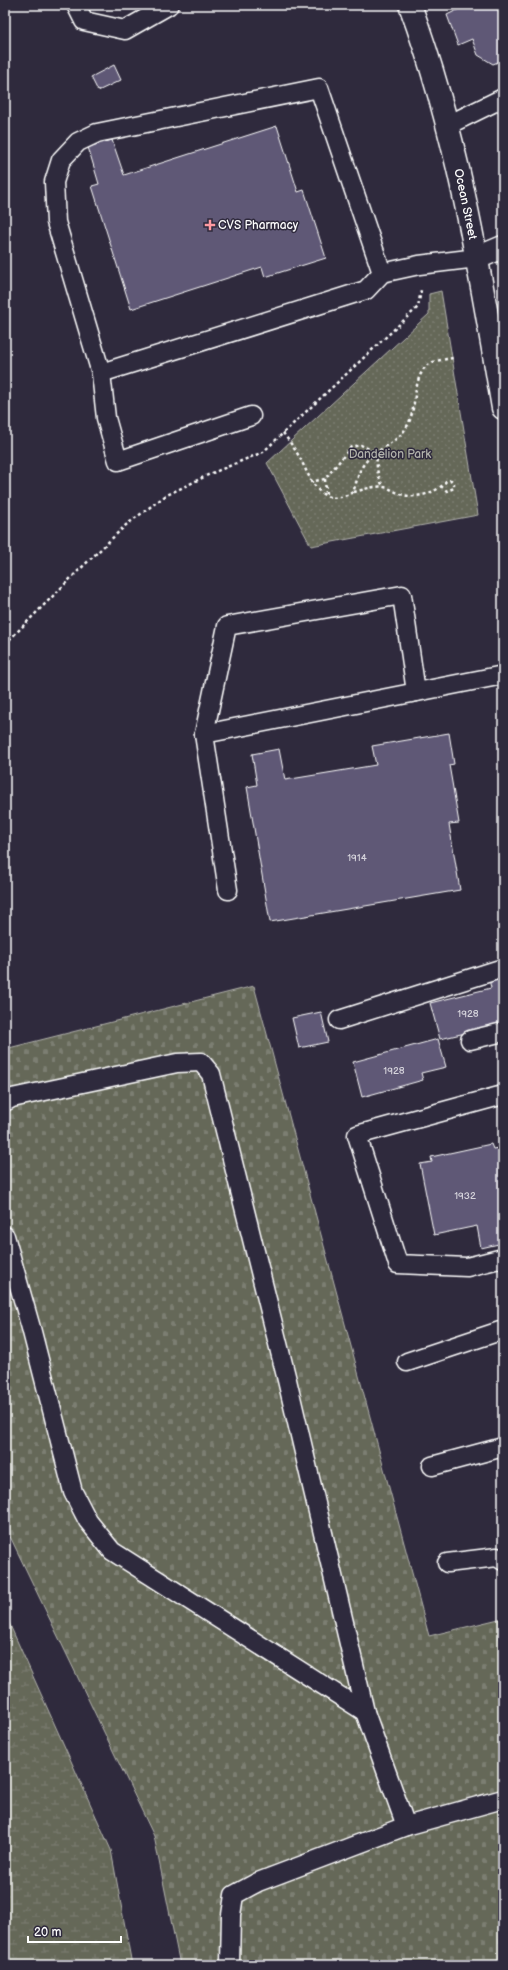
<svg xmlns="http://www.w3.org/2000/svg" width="508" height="1970" font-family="'Balsamiq Sans',sans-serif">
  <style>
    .green { fill: url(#green-dots); stroke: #b2b3ac }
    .wetland { fill: url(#wetland-marsh); stroke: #b2b3ac }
    .cemetery { fill: url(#cemetery-stones); stroke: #b2b3ac }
    .building { fill: #5f5876; stroke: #fff }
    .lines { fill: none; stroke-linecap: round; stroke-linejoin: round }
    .service-casing { stroke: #fff; stroke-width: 21 }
    .tertiary-casing { stroke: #fff; stroke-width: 25 }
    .secondary-casing { stroke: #fff; stroke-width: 25 }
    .path { stroke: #fff; stroke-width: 2.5; stroke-dasharray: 3 3; stroke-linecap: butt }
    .service { stroke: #2f2a3d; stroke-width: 18 }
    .tertiary { stroke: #2f2a3d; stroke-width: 22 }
    .secondary { stroke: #2f2a3d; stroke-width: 22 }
    .poi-dot { fill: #ff9aa2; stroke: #2f2a3d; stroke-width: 1.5 }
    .labels { text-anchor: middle; stroke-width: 3; stroke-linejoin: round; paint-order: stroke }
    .number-label { font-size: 10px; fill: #d7d5dd }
    .street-label { font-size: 12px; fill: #fff; stroke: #2f2a3d }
    .poi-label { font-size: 12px; fill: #fff; stroke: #2f2a3d; text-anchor: start }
    .park-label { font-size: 12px; fill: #b2b3ac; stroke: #2f2a3d }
  </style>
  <defs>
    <pattern id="green-dots" width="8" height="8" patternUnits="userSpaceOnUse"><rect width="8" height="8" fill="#656759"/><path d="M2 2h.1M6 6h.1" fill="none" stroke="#7c7e72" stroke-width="1.8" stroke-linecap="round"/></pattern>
    <pattern id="wetland-marsh" width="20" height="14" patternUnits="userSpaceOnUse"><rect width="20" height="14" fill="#656759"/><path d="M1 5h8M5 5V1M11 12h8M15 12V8" fill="none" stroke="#7c7e72"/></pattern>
    <pattern id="cemetery-stones" width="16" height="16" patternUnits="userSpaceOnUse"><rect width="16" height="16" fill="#656759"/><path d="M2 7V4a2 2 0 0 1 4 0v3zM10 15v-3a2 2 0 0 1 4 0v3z" fill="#7c7e72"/></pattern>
  </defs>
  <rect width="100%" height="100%" fill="#2f2a3d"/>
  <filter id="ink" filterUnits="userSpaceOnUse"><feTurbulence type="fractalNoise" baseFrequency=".025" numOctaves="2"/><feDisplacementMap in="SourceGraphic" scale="8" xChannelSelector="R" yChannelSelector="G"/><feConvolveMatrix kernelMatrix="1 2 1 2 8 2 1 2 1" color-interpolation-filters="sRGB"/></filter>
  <g filter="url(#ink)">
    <polygon class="green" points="441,291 478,515 311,546 267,463 429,314 429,294"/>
    <polygon class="wetland" points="5,1614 111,1850 132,1965 5,1965"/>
    <polygon class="cemetery" points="254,986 429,1636 503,1618 503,1965 180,1965 154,1836 5,1526 5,1049"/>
    <g class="building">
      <polygon points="457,5 503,5 503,60 493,64 478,55 472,39 458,45 447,15 459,9"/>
      <polygon points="114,65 121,80 98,91 91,77"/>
      <polygon points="277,126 298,192 304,190 326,258 265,277 262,267 131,309 92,186 99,184 88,147 112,140 124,175"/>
      <polygon points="449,733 454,764 449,765 459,823 449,824 460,890 270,922 247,787 257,785 252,754 279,749 285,780 376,765 372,746"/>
      <polygon points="503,975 503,1024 440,1039 430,1003 491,988 489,979"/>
      <polygon points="321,1012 328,1042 299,1048 292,1018"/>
      <polygon points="438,1039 446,1067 421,1073 423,1080 362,1097 353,1062"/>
      <polygon points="491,1144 493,1149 503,1147 503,1243 481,1248 477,1226 434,1235 420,1164 432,1162 431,1157"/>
    </g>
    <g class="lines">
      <defs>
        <g id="service">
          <polyline points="76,5 84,21 125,30 169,5"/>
          <polyline points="448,125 503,98"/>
          <polyline points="382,273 366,290 101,373 56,222 54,182 61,160 78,142 97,133 319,88 382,273 419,265 477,258"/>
          <polyline points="101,373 106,418 118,461 251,416"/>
          <polyline points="204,734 227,626 402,595 416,692"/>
          <polyline points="228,890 204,734 503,675"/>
          <polyline points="339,1020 503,968"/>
          <polyline points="470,1040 503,1032"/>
          <polyline points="503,1095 357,1135 398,1264 467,1267 503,1258"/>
          <polyline points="5,1102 12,1098 177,1063 201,1062 211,1074 287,1380 365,1712 406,1826"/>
          <polyline points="5,1236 31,1328 73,1492 88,1521 112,1551 365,1712"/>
          <polyline points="407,1362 503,1330"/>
          <polyline points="432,1466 503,1447"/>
          <polyline points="447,1563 497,1557 503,1561"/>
          <polyline points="230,1965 231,1915 234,1895 258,1882 406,1826 503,1799"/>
        </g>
        <polyline id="tertiary" points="477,258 503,247"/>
        <g id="secondary">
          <path id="s1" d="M410 5C458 135 480 272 503 408"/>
        </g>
      </defs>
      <use href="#service" class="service-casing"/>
      <use href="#tertiary" class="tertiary-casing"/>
      <use href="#secondary" class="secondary-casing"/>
      <g class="path">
        <path d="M283 433C290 442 297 452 302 462 313 485 323 509 353 492 357 482 358 472 364 464 375 449 396 444 406 428 417 411 412 387 423 370 429 360 443 360 453 358"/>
        <polyline points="325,479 326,495"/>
        <path d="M310 482 325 479 351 447 361 445 377 453C376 466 377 475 383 486"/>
        <path d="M354 492C362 490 376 485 384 487 391 488 397 494 404 495 417 499 439 492 446 481L451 480 454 483V488L447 491 442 487"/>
        <polyline points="5,644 77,572 126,525 165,496 210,474 263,452 418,307 421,290"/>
      </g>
      <use href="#service" class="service"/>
      <use href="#tertiary" class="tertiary"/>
      <use href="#secondary" class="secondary"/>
    </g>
  </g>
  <path class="poi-dot" d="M208 219h4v4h4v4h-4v4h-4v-4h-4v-4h4z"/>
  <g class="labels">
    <g class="number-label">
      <text x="357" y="861">1914</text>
      <text x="468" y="1017">1928</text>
      <text x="394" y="1074">1928</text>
      <text x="465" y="1199">1932</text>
    </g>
    <g class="street-label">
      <text dy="4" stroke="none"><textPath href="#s1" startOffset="207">Ocean Street</textPath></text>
    </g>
    <g class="poi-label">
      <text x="218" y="229">CVS Pharmacy</text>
    </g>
    <g class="park-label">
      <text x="390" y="458">Dandelion Park</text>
    </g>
  </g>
  <rect width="508" height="1970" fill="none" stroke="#2f2a3d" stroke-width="20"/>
  <rect x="10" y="10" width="488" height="1950" fill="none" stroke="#fff" stroke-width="1.5" filter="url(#ink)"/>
  <path d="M28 1936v6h93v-6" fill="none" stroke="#ffffff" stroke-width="2"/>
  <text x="34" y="1936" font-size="12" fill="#ffffff" stroke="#2f2a3d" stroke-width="3" paint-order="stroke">20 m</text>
</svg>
